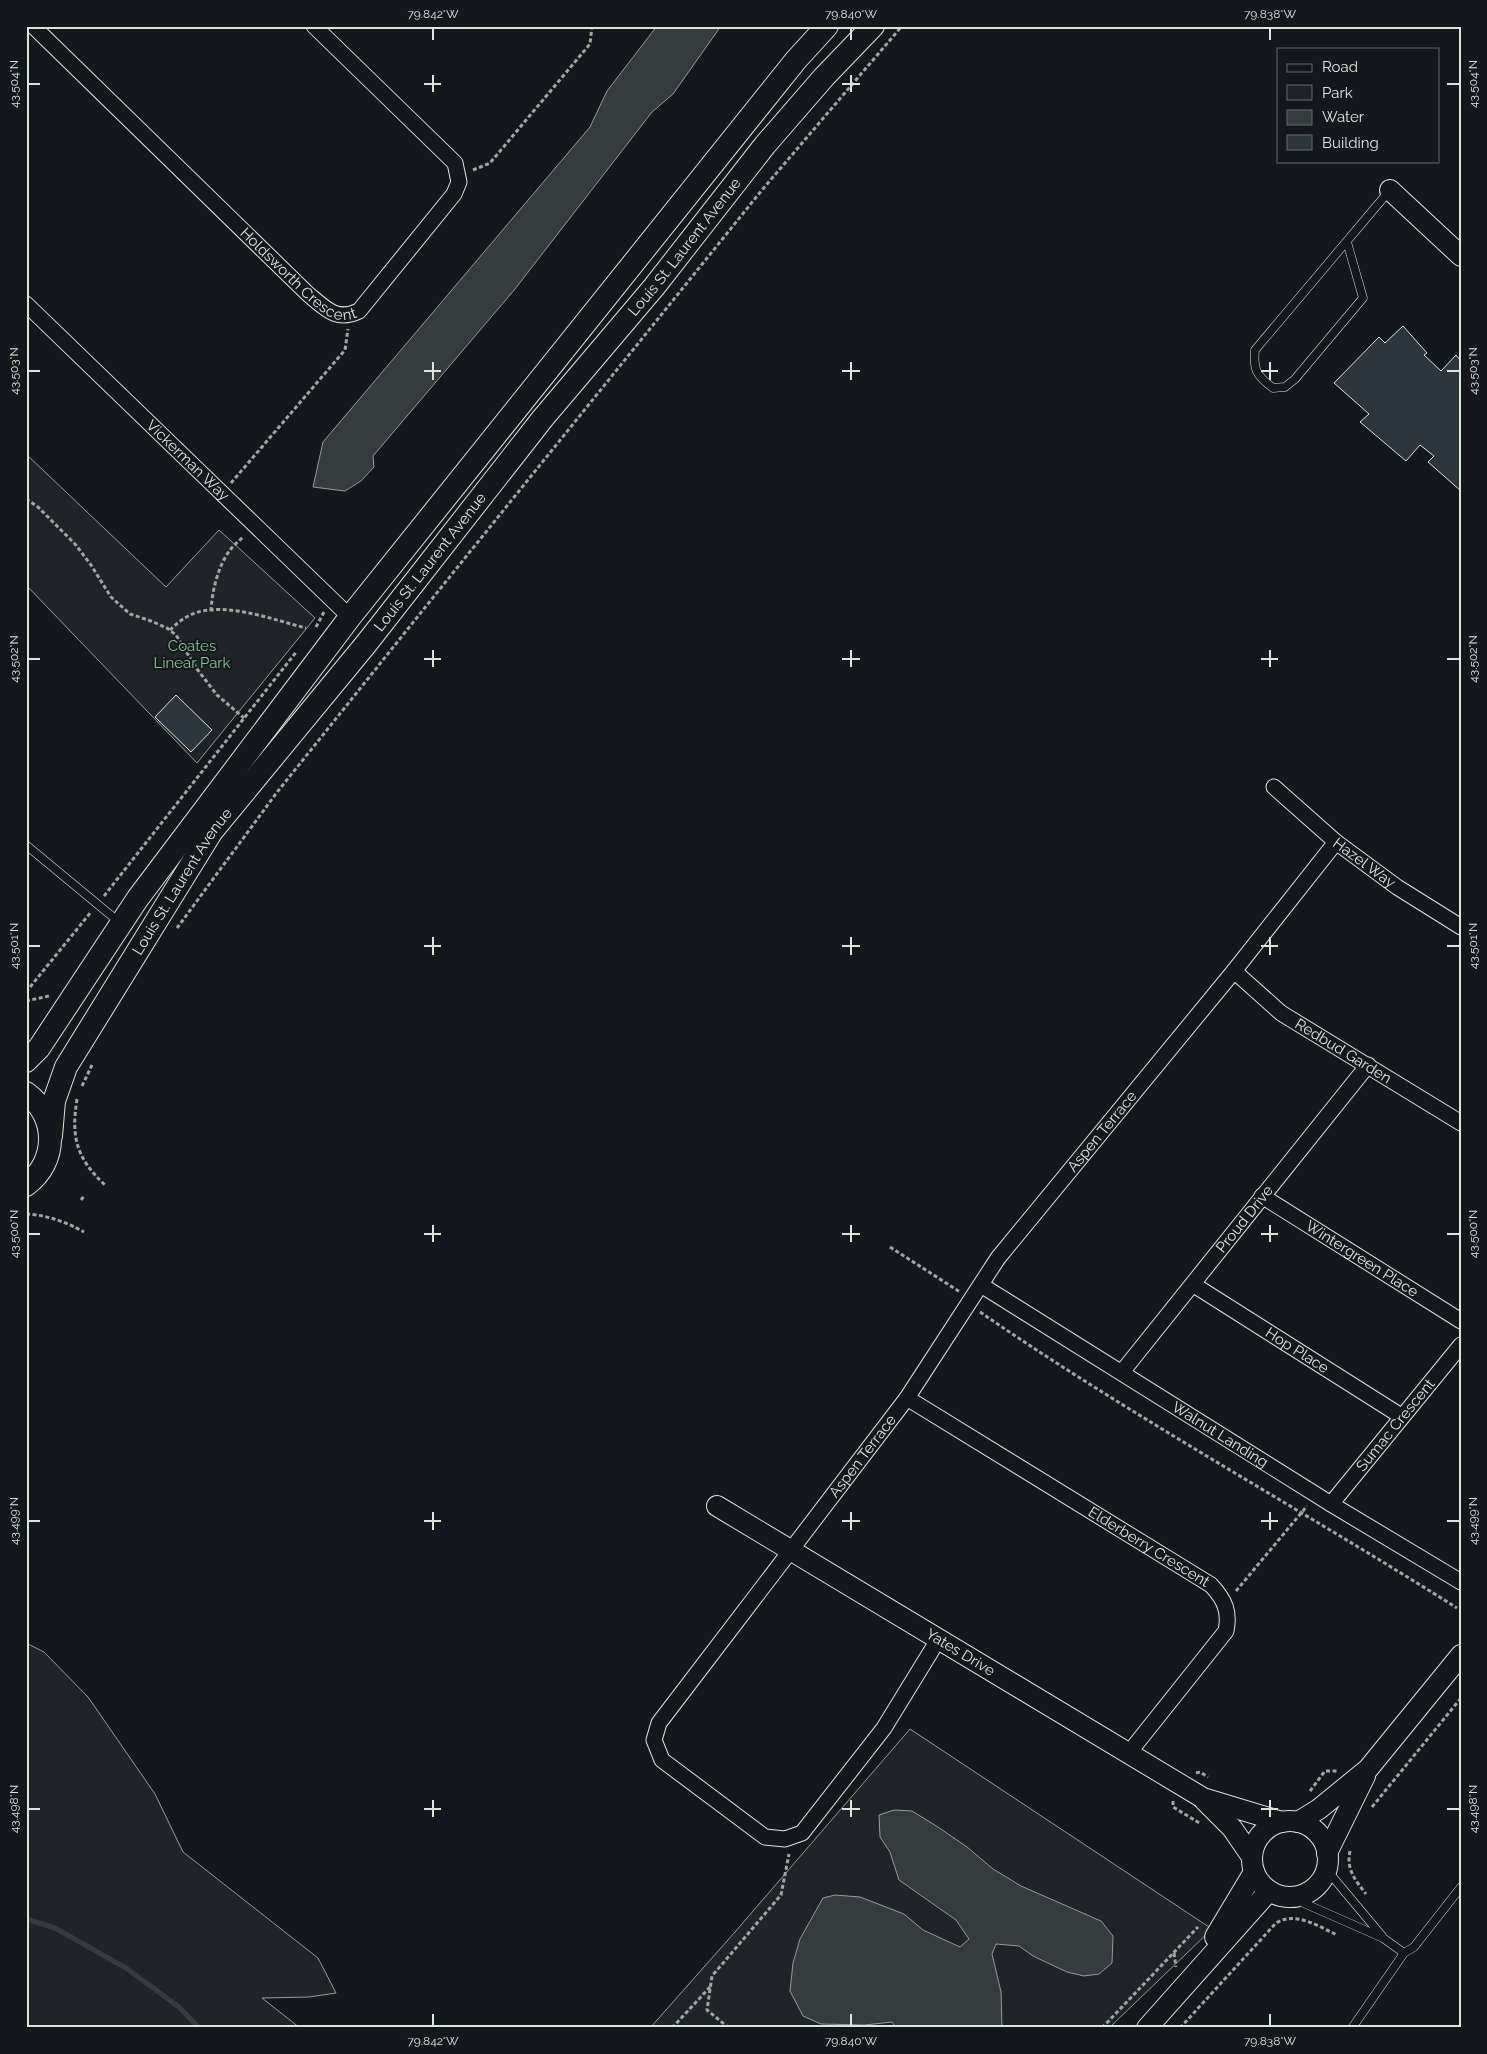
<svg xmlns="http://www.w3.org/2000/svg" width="1487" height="2054" font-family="Raleway,sans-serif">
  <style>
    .green { fill: #202428; stroke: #939e99 }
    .water { fill: #363b3e; stroke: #939e99 }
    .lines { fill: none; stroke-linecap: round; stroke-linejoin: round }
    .stream { stroke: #363b3e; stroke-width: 5 }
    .building { fill: #2c363c; stroke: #d8e6dc }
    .service-casing { stroke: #d8e6dc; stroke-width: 9 }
    .minor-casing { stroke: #d8e6dc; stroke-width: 17 }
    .tertiary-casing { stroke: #d8e6dc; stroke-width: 22 }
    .secondary-casing { stroke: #d8e6dc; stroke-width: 24 }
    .path { stroke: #9da8a2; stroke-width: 3; stroke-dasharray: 4 2.5; stroke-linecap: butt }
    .service { stroke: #14181c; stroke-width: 8 }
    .minor { stroke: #14181c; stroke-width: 15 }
    .tertiary { stroke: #14181c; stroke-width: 20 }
    .secondary { stroke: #14181c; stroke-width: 22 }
    .ticks { fill: none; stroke: #d8e6dc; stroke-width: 2 }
    .labels { text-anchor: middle; stroke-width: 4; stroke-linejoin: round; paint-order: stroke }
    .street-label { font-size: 15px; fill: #d8e6dc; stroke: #14181c }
    .park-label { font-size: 15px; fill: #8ac095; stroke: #14181c }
    .neatline { fill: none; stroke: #d8e6dc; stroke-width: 2 }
    .ticks-label { font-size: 12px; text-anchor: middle; fill: #d8e6dc }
  </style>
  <rect width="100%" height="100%" fill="#14181c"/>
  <g class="green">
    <polygon points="26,454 166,587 219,530 315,618 197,763 26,585"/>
    <polygon points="26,1643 44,1652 88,1697 155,1794 183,1852 318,1958 336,1993 309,1997 262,1998 300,2028 26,2028"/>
    <polygon points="910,1729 1212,1929 1109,2028 650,2028 735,1932"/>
  </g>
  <g class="water">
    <polygon points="657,26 721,26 673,94 652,112 515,289 373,456 374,467 361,481 345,491 313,487 323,442 590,127 607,91"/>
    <polygon points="894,1810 912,1811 938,1827 967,1847 993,1869 1021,1886 1101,1921 1113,1936 1112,1963 1099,1974 1084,1976 1067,1972 1033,1956 1019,1946 996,1944 992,1954 1001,1992 1002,2028 896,2028 892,2022 865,2025 821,2024 803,2016 790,1991 793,1963 800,1939 823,1898 835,1895 860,1897 904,1914 923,1930 960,1947 969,1939 956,1920 899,1880 890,1852 880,1837 879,1815"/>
  </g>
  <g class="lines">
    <polyline class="stream" points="26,1919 55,1928 126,1968 179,2007 199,2028"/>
  </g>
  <g class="building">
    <polygon points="1403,326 1427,353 1424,355 1441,371 1456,355 1461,361 1461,491 1428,462 1434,456 1420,445 1406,461 1360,422 1369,414 1334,383 1379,337 1385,343"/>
    <polygon points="176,695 212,730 191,752 155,717"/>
  </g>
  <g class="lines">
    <defs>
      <g id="service">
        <path d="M1347 242 1363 298 1295 379 1285 387 1273 388C1257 376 1253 370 1255 350L1390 190"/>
        <polyline points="26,845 119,922"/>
        <polyline points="1326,1869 1382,1936"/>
        <polyline points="1290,1897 1383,1938 1404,1953 1414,1947 1461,1887"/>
        <polyline points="1352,2028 1404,1953"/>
      </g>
      <g id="minor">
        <path id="s1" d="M33 26 308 294C325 308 336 322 359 311L454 194 459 182 455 163 314 26"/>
        <path id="s2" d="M26 304 350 617"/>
        <path id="s3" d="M1274 787 1336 842 1397 887 1461 927"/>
        <path id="s4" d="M1234 971 1281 1013 1461 1123"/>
        <path id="s5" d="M1262 1196 1461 1321"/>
        <path id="s6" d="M981 1285 1331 1504 1461 1582"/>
        <path id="s7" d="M1194 1285 1401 1416"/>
        <path id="s8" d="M1122 1372 1368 1065"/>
        <path id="s9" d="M907 1398 1211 1585C1225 1600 1230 1612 1226 1631L1128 1754"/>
        <path id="s10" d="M1331 1504 1461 1345"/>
        <path id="s11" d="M938 1640 884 1728 802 1833 785 1839 765 1837 662 1760 654 1740 659 1723 907 1398 998 1258 1234 971 1336 842"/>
      </g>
      <g id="tertiary">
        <polyline points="1390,190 1461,256"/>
        <path id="s12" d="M717 1506 1203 1798 1282 1822"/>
        <polyline points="1204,1800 1232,1828 1252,1857"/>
        <circle cx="1290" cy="1859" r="38"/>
        <polyline points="1298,1822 1319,1809 1368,1769 1461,1655"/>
        <polyline points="1327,1853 1365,1776"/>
        <polyline points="1215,1937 1254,1872"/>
        <polyline points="1147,2028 1269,1891"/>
      </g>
      <g id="secondary">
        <polyline points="26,1061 39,1048 138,898 350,617 796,60 827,26"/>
        <path d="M26 1093C58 1116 58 1162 26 1185"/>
        <path id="s13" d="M51 1136 54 1101 66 1067 212 831 366 644 543 418 654 287 765 145 824 77 873 26"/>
      </g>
    </defs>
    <use href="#service" class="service-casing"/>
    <use href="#minor" class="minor-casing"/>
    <use href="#tertiary" class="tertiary-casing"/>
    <use href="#secondary" class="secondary-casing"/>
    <g class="path">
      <polyline points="473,170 490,163 590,44 592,26"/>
      <polyline points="231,483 345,350 348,329"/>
      <polyline points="26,499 38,507 75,544 91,565 111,597 130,614 151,621 167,628 176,635 197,669 217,695 244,718"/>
      <path d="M211 611C212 591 218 566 230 550 234 545 239 541 244 536"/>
      <polyline points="316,627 324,612"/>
      <path d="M170 630C177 623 186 616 195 613 228 602 274 620 306 628"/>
      <polyline points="104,896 297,651"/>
      <polyline points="177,928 278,791 427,605 762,190 902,26"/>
      <polyline points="26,992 91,912"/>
      <polyline points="26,1001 49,996"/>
      <polyline points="82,1086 92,1065"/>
      <path d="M77 1099C71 1137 76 1158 105 1185"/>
      <polyline points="81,1200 84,1196"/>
      <path d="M26 1214C47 1215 66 1222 84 1232"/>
      <polyline points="890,1247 960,1292"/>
      <path d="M980 1312C1134 1418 1299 1508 1457 1608"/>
      <polyline points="1236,1591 1307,1506"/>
      <polyline points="1196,1773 1200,1772 1208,1777"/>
      <polyline points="1310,1791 1325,1771 1337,1771"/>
      <polyline points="1173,1801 1173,1807 1201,1824"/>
      <polyline points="1372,1807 1461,1698"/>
      <path d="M1350 1851C1346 1869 1355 1880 1366 1894"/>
      <polyline points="1174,1953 1176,1967"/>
      <polyline points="672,2028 710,1987"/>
      <polyline points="729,2028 707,2010 712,1976 781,1895 789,1854"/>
      <polyline points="1102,2028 1198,1927"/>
      <path d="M1180 2028 1276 1923C1295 1911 1318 1926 1337 1935"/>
    </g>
    <use href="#service" class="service"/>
    <use href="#minor" class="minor"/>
    <use href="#tertiary" class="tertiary"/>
    <use href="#secondary" class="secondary"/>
  </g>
  <path class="ticks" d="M433 28V40M851 28V40M1270 28V40M433 75V92M851 75V92M28 84H40M424 84H441M842 84H860M1447 84H1460M433 362V380M851 362V380M1270 362V380M28 371H40M424 371H441M842 371H860M1261 371H1278M1447 371H1460M433 650V667M851 650V667M1270 650V667M28 659H40M424 659H441M842 659H860M1261 659H1278M1447 659H1460M433 937V955M851 937V955M1270 937V955M28 946H40M424 946H441M842 946H860M1261 946H1278M1447 946H1460M433 1225V1242M851 1225V1242M1270 1225V1242M28 1234H40M424 1234H441M842 1234H860M1261 1234H1278M1447 1234H1460M433 1512V1530M851 1512V1530M1270 1512V1530M28 1521H40M424 1521H441M842 1521H860M1261 1521H1278M1447 1521H1460M433 1800V1817M851 1800V1817M1270 1800V1817M28 1809H40M424 1809H441M842 1809H860M1261 1809H1278M1447 1809H1460M433 2014V2026M851 2014V2026M1270 2014V2026"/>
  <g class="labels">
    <g class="street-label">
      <text dy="5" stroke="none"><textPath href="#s13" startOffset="1100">Louis St. Laurent Avenue</textPath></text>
      <text dy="5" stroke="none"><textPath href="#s1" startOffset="366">Holdsworth Crescent</textPath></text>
      <text dy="5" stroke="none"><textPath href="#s2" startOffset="225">Vickerman Way</textPath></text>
      <text dy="5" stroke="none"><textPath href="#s13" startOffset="695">Louis St. Laurent Avenue</textPath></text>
      <text dy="5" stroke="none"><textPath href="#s3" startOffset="118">Hazel Way</textPath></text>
      <text dy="5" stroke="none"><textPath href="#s13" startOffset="290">Louis St. Laurent Avenue</textPath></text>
      <text dy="5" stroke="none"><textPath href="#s4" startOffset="136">Redbud Garden</textPath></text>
      <text dy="5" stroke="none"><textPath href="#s11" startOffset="1182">Aspen Terrace</textPath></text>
      <text dy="5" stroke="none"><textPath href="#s8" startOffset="196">Proud Drive</textPath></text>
      <text dy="5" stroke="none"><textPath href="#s5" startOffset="118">Wintergreen Place</textPath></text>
      <text dy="5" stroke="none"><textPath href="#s7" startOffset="122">Hop Place</textPath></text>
      <text dy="5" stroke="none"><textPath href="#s10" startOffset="102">Sumac Crescent</textPath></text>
      <text dy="5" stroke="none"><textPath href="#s6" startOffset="282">Walnut Landing</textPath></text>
      <text dy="5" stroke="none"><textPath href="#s11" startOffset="778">Aspen Terrace</textPath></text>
      <text dy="5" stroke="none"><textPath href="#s9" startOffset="284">Elderberry Crescent</textPath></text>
      <text dy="5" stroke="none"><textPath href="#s12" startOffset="284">Yates Drive</textPath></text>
    </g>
    <g class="park-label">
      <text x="192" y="651">Coates<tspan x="192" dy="17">Linear Park</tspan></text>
    </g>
  </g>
  <rect width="1487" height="2054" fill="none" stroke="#14181c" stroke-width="55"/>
  <rect x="1277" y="48" width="162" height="115" fill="#14181c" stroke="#626a69"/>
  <rect x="1287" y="64" width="25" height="8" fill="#14181c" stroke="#626a69"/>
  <text x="1322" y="72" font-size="15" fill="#d8e6dc">Road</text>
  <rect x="1287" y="85" width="25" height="15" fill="#202428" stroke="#626a69"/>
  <text x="1322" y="98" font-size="15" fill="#d8e6dc">Park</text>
  <rect x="1287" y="110" width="25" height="15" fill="#363b3e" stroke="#626a69"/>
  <text x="1322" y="122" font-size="15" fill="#d8e6dc">Water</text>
  <rect x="1287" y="135" width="25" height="15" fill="#2c363c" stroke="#626a69"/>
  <text x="1322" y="148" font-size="15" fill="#d8e6dc">Building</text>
  <rect x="28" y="28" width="1432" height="1998" class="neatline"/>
  <g class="ticks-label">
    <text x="433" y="18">79.842°W</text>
    <text x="851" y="18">79.840°W</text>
    <text x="1270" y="18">79.838°W</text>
    <text transform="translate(14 84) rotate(-90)" y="4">43.504°N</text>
    <text transform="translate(1473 84) rotate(-90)" y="4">43.504°N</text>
    <text transform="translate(14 371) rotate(-90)" y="4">43.503°N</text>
    <text transform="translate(1473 371) rotate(-90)" y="4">43.503°N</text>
    <text transform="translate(14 659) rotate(-90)" y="4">43.502°N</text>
    <text transform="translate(1473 659) rotate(-90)" y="4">43.502°N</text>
    <text transform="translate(14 946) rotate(-90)" y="4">43.501°N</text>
    <text transform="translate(1473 946) rotate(-90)" y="4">43.501°N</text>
    <text transform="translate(14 1234) rotate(-90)" y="4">43.500°N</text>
    <text transform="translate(1473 1234) rotate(-90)" y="4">43.500°N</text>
    <text transform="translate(14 1521) rotate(-90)" y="4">43.499°N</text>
    <text transform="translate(1473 1521) rotate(-90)" y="4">43.499°N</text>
    <text transform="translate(14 1809) rotate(-90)" y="4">43.498°N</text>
    <text transform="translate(1473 1809) rotate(-90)" y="4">43.498°N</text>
    <text x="433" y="2045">79.842°W</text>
    <text x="851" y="2045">79.840°W</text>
    <text x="1270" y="2045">79.838°W</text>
  </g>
</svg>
